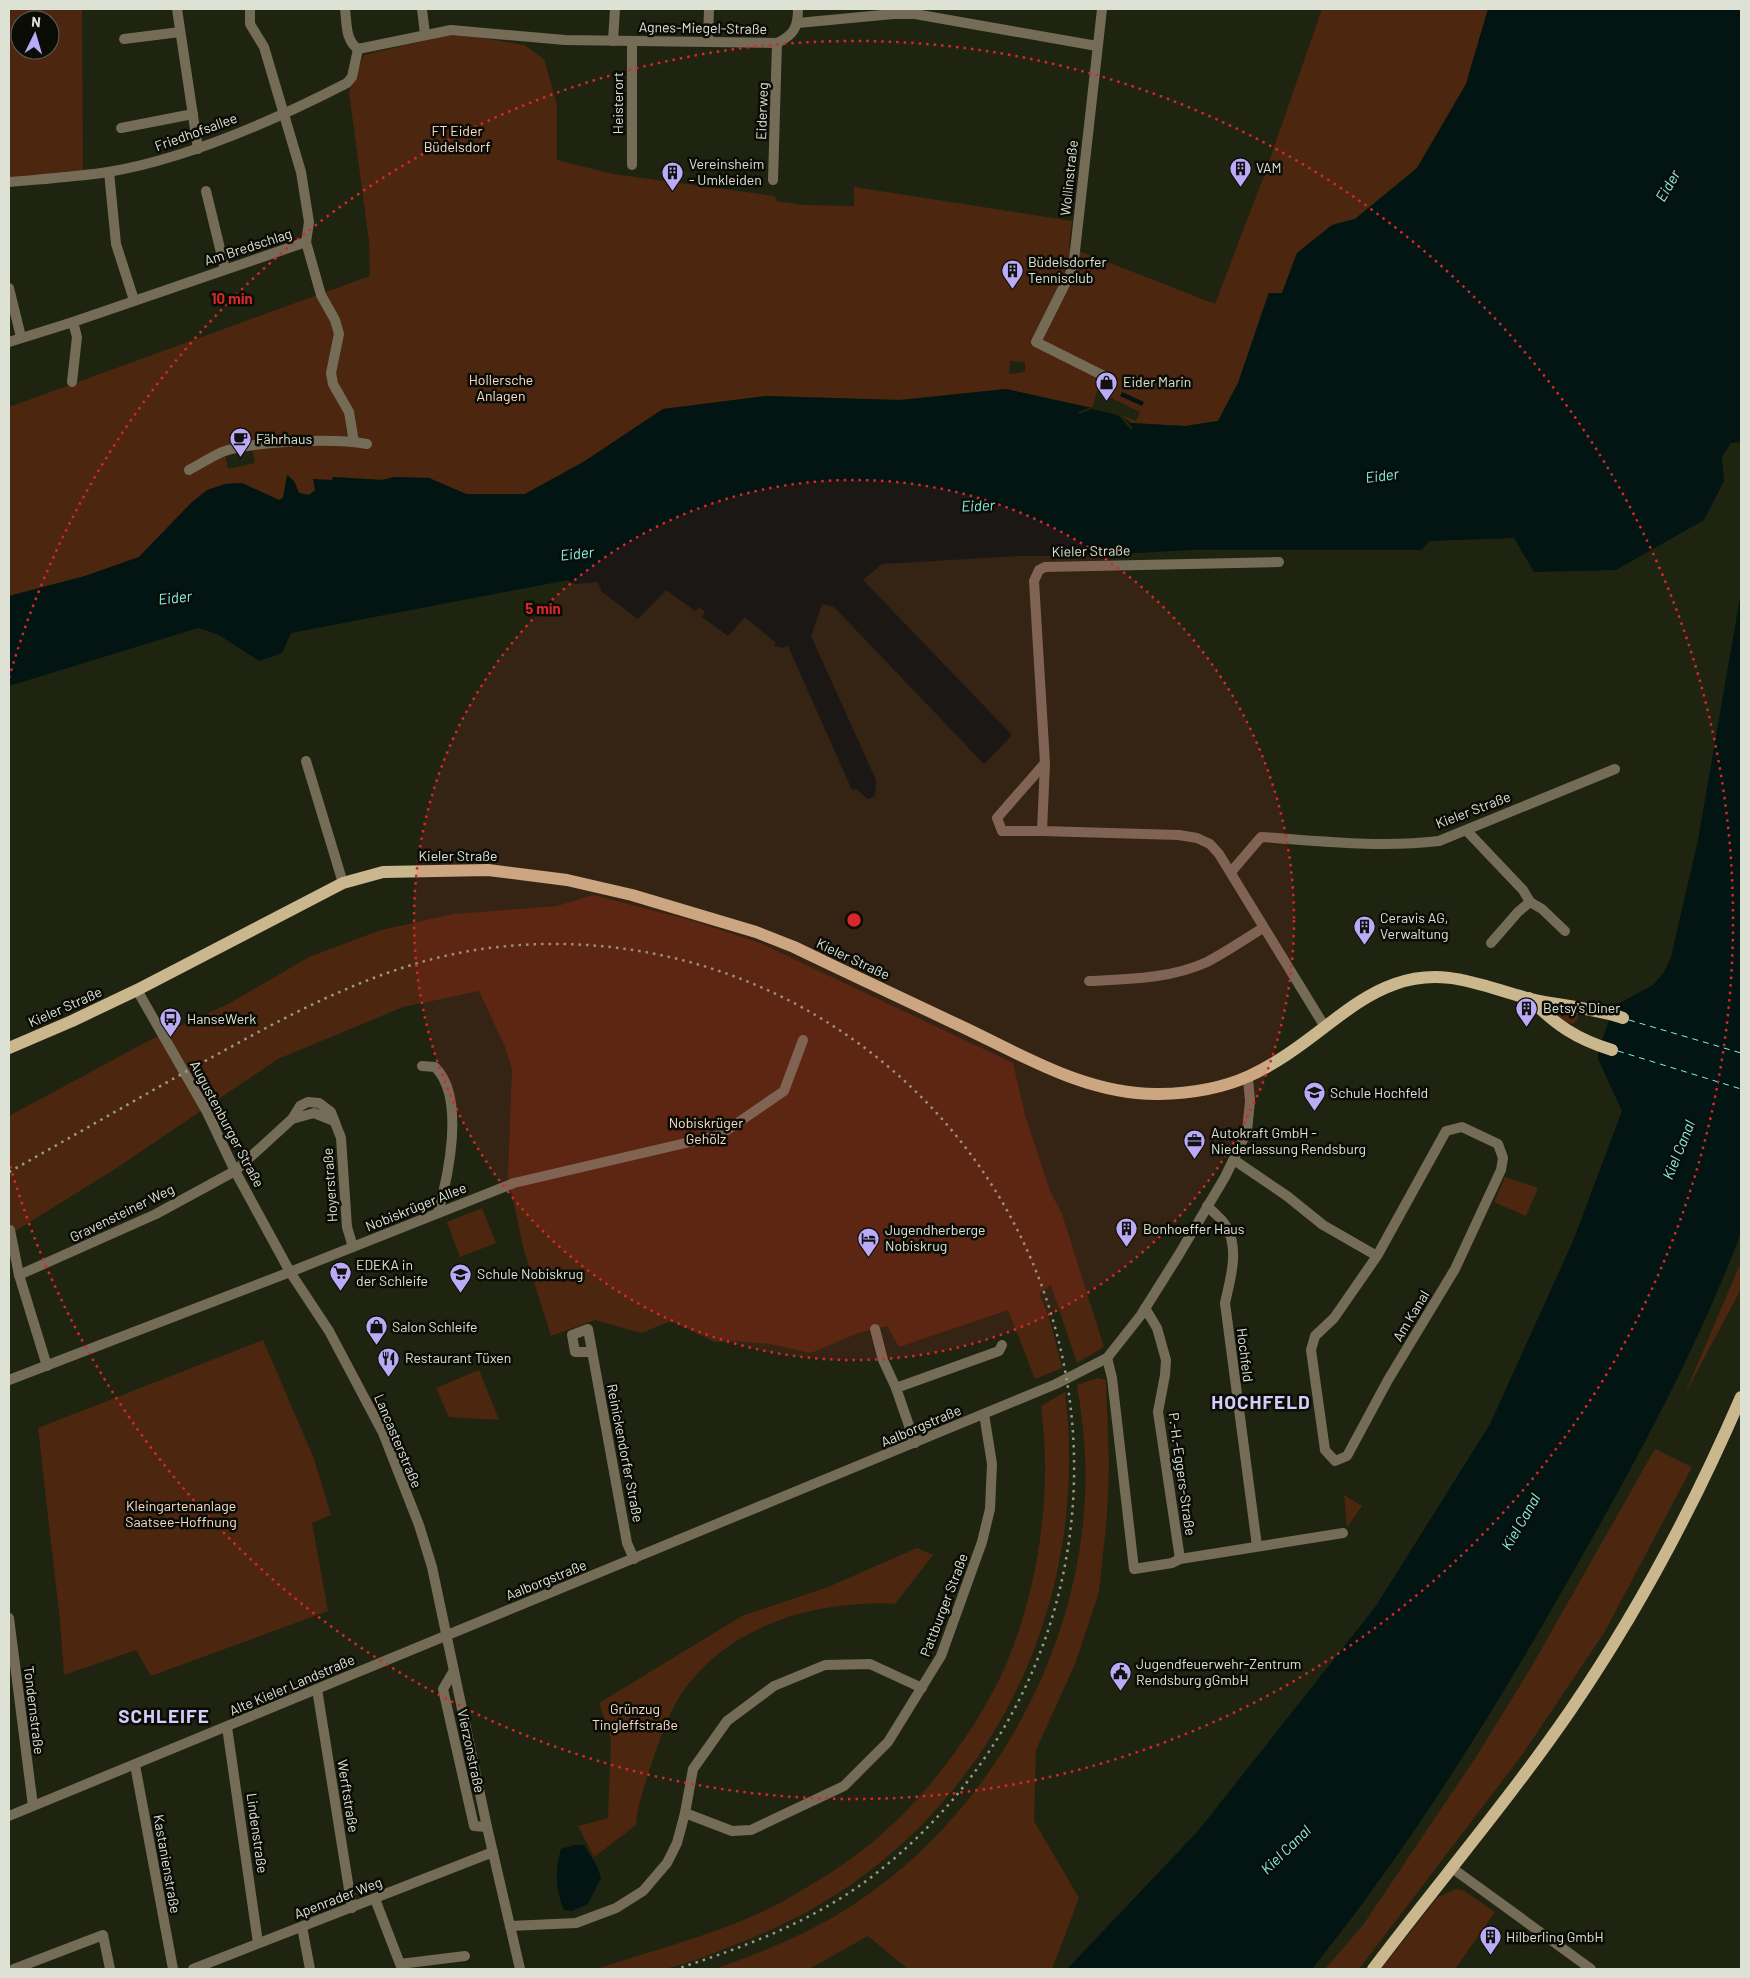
<svg xmlns="http://www.w3.org/2000/svg" width="1750" height="1978" font-family="Barlow,sans-serif">
  <style>
    .green { fill: #4d260f; fill-rule: evenodd }
    .water { fill: #021513 }
    .pier { fill: #1f2410 }
    .lines { fill: none; stroke-linecap: round; stroke-linejoin: round }
    .ferry { stroke: #85efe7; stroke-width: 1; stroke-dasharray: 6 5; stroke-linecap: butt }
    .minor { stroke: #756c58; stroke-width: 10 }
    .major { stroke: #cbb78e; stroke-width: 12 }
    .rail { stroke: #989c8c; stroke-width: 2.5; stroke-dasharray: 2.5 5; stroke-linecap: butt }
    .ring { fill: none; stroke: #d62828; stroke-width: 2.5; stroke-dasharray: 2.5 5 }
    .labels { text-anchor: middle; stroke-width: 5; stroke-linejoin: round; paint-order: stroke }
    .street-label { font-size: 14px; fill: #dee2d5; stroke: #0a0c05 }
    .park-label { font-size: 14px; fill: #fadbcb; stroke: #0a0c05 }
    .poi-label { font-size: 14px; fill: #dee2d5; stroke: #0a0c05; text-anchor: start }
    .water-label { font-size: 15px; font-style: italic; fill: #85efe7; stroke: #0a0c05 }
    .district-label { font-size: 19px; font-weight: bold; letter-spacing: 1px; fill: #d5cdf9; stroke: #0a0c05 }
    .centre { fill: #d62828; stroke: #0a0c05; stroke-width: 2.5 }
    .ring-label { font-size: 15px; text-anchor: middle; font-weight: bold; fill: #d62828; stroke: #0a0c05; stroke-width: 5; stroke-linejoin: round; paint-order: stroke }
  </style>
  <rect width="100%" height="100%" fill="#1f2410"/>
  <g class="green">
    <path d="M9 9H82L83 170 9 178ZM20 20H50V50H20Z"/>
    <path d="M1322 9H1488L1466 84 1417 168 1355 219 1332 225 1297 253 1282 293 1268 294 1238 383 1218 421 1185 426 1131 423 1119 414 1136 421 1140 412 1109 397 1112 389 1110 384 1096 376 1099 385 1092 408 1006 389 900 400 766 396 663 409 585 461 525 494H466L429 478 394 477 382 480 333 477V480L309 495 299 493 294 481 288 476 283 498 279 500 242 483 225 484 191 503 139 557 85 576 9 596V407L370 276 369 241 349 92 364 55 448 35H465L524 45 544 59 557 105V160L613 174 775 196 776 201 804 205 854 206V187L1072 221 1069 247 1215 304 1264 176ZM1010 361 1025 362V372L1009 374ZM259 444 252 449 255 463 228 469 225 456Z"/>
    <polygon points="593,895 690,920 760,943 1013,1063 1025,1115 1050,1191 1062,1214 1104,1347 1077,1363 1051,1285 1039,1293 1051,1324 1062,1368 1035,1379 1008,1310 899,1347 887,1326 858,1333 811,1353 770,1344 733,1341 715,1342 671,1321 641,1333 595,1320 551,1336 524,1250 508,1177 512,1069 505,1047 479,991 403,1007 278,1059 115,1169 9,1235 9,1116 150,1040 230,1003 309,957 381,930 454,914 557,906"/>
    <polygon points="1546,1006 1577,1012 1578,1019 1573,1024 1566,1023"/>
    <polygon points="1505,1177 1538,1188 1526,1216 1494,1202"/>
    <polygon points="482,1208 496,1243 460,1257 447,1222"/>
    <polygon points="1741,1262 1741,1289 1684,1396"/>
    <polygon points="263,1340 314,1459 331,1515 312,1523 328,1611 151,1676 136,1650 64,1675 60,1621 38,1428"/>
    <polygon points="479,1370 499,1420 449,1417 436,1388"/>
    <path d="M1098 1378 1106 1380 1109 1467 1107 1515 1099 1592 1075 1664 1036 1750 1034 1821 1079 1898 1052 1969H908L868 1936 809 1969H715C760 1953 805 1935 845 1910 980 1826 1071 1670 1084 1513 1088 1470 1084 1427 1077 1385Z"/>
    <path d="M1065 1392C1094 1626 969 1853 747 1940 720 1950 692 1964 663 1969 643 1973 617 1969 596 1969 657 1949 723 1933 780 1903 815 1883 852 1861 882 1834 932 1790 982 1722 1008 1660 1033 1599 1046 1527 1045 1461 1045 1443 1043 1424 1041 1406Z"/>
    <polygon points="1655,1449 1692,1467 1604,1633 1522,1755 1359,1969 1325,1969 1363,1925 1476,1757 1529,1671"/>
    <polygon points="1344,1495 1362,1506 1347,1527"/>
    <path d="M917 1548 933 1555 895 1604C813 1600 724 1626 678 1699 667 1718 660 1739 653 1759 646 1781 638 1802 636 1825L594 1857 578 1826 608 1818 611 1739 599 1703 742 1616 828 1587Z"/>
    <polygon points="1456,1889 1463,1890 1495,1912 1455,1969 1381,1969 1438,1897"/>
  </g>
  <g class="water">
    <polygon points="1488,9 1741,9 1741,442 1731,443 1722,457 1724,481 1704,520 1616,570 1534,572 1514,538 1429,541 1422,550 1192,550 1080,556 1019,556 882,564 863,580 1012,735 984,764 834,607 822,604 811,636 876,780 875,796 868,799 856,789 852,790 788,646 783,648 774,646 776,643 745,617 728,636 702,617 705,612 700,607 695,611 666,590 638,619 602,592 598,582 575,584 568,580 291,633 282,653 259,661 219,635 198,628 9,686 9,596 85,576 139,557 191,503 207,490 225,484 242,483 279,500 283,498 287,475 294,481 299,493 309,495 315,490 313,479 332,480 333,477 382,480 394,477 429,478 466,494 525,494 585,461 663,409 766,396 900,400 1006,389 1119,414 1131,423 1185,426 1218,421 1238,383 1269,293 1282,293 1297,253 1332,225 1355,219 1417,168 1466,84"/>
    <polygon points="1122,392 1144,402 1142,406 1120,396"/>
    <path d="M1741 592V1233C1695 1354 1633 1467 1569 1579 1492 1715 1410 1847 1312 1969H1067L1198 1831 1376 1606 1490 1424 1573 1241 1622 1111 1598 1059V1052L1614 1006 1653 985 1664 972 1671 957 1698 840Z"/>
    <path d="M574 1845H584L597 1866 601 1878 588 1904 572 1911 564 1910C555 1889 555 1870 561 1849Z"/>
  </g>
  <polygon class="pier" points="1092,407 1120,413 1133,428 1131,430 1119,416 1110,413 1092,409 1079,414 1078,412"/>
  <g class="lines">
    <g class="ferry">
      <polyline points="1629,1020 1741,1053"/>
      <polyline points="1618,1051 1741,1089"/>
    </g>
    <g class="minor">
      <polyline points="177,9 198,149"/>
      <polyline points="250,9 250,24 264,47 301,172 309,222 306,242 321,295 335,320 339,334 331,373 333,384 349,412 354,442"/>
      <path d="M345 9C347 23 345 40 358 49"/>
      <polyline points="422,9 425,34"/>
      <polyline points="1102,9 1074,260 1070,274 1036,342 1102,375 1104,389"/>
      <polyline points="798,23 893,14 915,14 1097,46"/>
      <polyline points="124,39 180,32"/>
      <polyline points="613,41 615,9"/>
      <polyline points="632,42 632,165"/>
      <polyline points="708,42 709,9"/>
      <path d="M358 49 451 30 565 40 777 43C794 35 798 27 798 9"/>
      <polyline points="121,128 193,114"/>
      <polyline points="109,172 116,244 134,300"/>
      <polyline points="773,180 777,43"/>
      <path d="M9 182C42 179 75 177 108 172 187 159 275 120 347 83L352 77 358 49"/>
      <polyline points="206,191 225,269"/>
      <polyline points="9,288 21,337"/>
      <polyline points="9,342 73,322 306,242"/>
      <polyline points="72,382 77,337 73,322"/>
      <path d="M189 470C200 464 211 457 222 452 254 441 333 438 367 444"/>
      <polyline points="1279,562 1045,567 1039,570 1034,581 1045,763 1042,831 1179,835 1197,838 1210,844 1219,854 1325,1027"/>
      <polyline points="306,761 343,883"/>
      <polyline points="1466,830 1523,890 1530,902 1542,909 1565,931"/>
      <polyline points="1042,831 1002,831 997,818 1045,763"/>
      <path d="M1231 872 1261 837C1320 841 1379 848 1439 841L1615 769"/>
      <polyline points="1491,943 1518,912 1530,902"/>
      <path d="M1089 981C1128 979 1170 979 1207 962 1226 952 1245 939 1263 928"/>
      <polyline points="137,990 207,1112 235,1171 290,1272 329,1331 383,1433 419,1525 432,1567 487,1827 520,1969"/>
      <path d="M422 1066 435 1067C466 1097 448 1177 438 1213"/>
      <polyline points="292,1119 314,1113 334,1121"/>
      <polyline points="1234,1160 1287,1196 1323,1225 1377,1256 1446,1131 1462,1127 1498,1144 1503,1158 1501,1170 1455,1269 1388,1380 1347,1456 1335,1461 1325,1450 1311,1350 1315,1336 1334,1318 1377,1256"/>
      <path d="M1207 1206C1213 1212 1222 1219 1226 1226 1240 1249 1230 1280 1225 1303L1257 1546"/>
      <polyline points="10,1230 19,1275"/>
      <polyline points="1145,1308 1157,1328 1166,1360 1165,1375 1158,1412 1180,1559"/>
      <polyline points="875,1329 883,1360 896,1388"/>
      <polyline points="592,1352 575,1352 572,1335 588,1329 627,1543 634,1559"/>
      <polyline points="1107,1358 1112,1378 1134,1569 1172,1563 1180,1559 1343,1533"/>
      <polyline points="47,1366 19,1275 156,1214 235,1171 292,1119 300,1106 308,1102 319,1103 331,1112 341,1138 347,1227 353,1247"/>
      <polyline points="9,1380 290,1272 514,1183 720,1135 784,1091 803,1040"/>
      <polyline points="915,1443 896,1388 999,1351 1002,1345"/>
      <polyline points="9,1618 33,1806"/>
      <polyline points="453,1672 443,1689 474,1826 487,1827"/>
      <polyline points="317,1689 352,1908"/>
      <polyline points="227,1727 258,1943"/>
      <polyline points="135,1765 173,1969"/>
      <polyline points="685,1813 732,1831 751,1830 844,1786 888,1742 941,1656 982,1542 990,1509 992,1464 984,1414"/>
      <polyline points="9,1816 1056,1384 1107,1358 1141,1315 1178,1256 1225,1177 1247,1131 1250,1101 1248,1079"/>
      <polyline points="1452,1868 1591,1969"/>
      <polyline points="375,1899 400,1964 465,1956"/>
      <polyline points="510,1926 576,1923 616,1908 643,1891 667,1863 677,1843 685,1813 693,1769 727,1721 774,1686 825,1665 870,1664 922,1688"/>
      <polyline points="302,1927 310,1969"/>
      <polyline points="14,1969 103,1935 110,1969"/>
      <polyline points="193,1969 493,1852"/>
    </g>
    <g class="major">
      <path d="M1529 998C1556 1025 1576 1039 1612 1050"/>
      <path d="M9 1048 72 1021 137 990 343 883 383 872 488 870 567 880 632 895 756 932 794 947C852 975 910 1002 969 1030 1029 1059 1090 1095 1159 1094 1233 1093 1269 1070 1326 1026 1347 1010 1369 993 1395 984 1445 966 1483 987 1531 999 1562 1006 1593 1008 1623 1018"/>
      <path d="M1373 1969C1438 1883 1508 1801 1570 1711 1637 1613 1694 1506 1741 1397"/>
    </g>
    <path class="rail" d="M9 1172C86 1129 162 1084 240 1042 315 1001 390 964 475 950 584 933 697 952 794 1003 1123 1178 1174 1630 884 1867 824 1917 749 1946 676 1969"/>
  </g>
  <circle cx="854" cy="920" r="440" fill="#d62828" fill-opacity=".12"/>
  <g class="ring">
    <circle cx="854" cy="920" r="440"/>
    <path d="M9 678A879 879 0 1 1 9 1162"/>
  </g>
  <defs>
    <symbol id="building-pin" viewBox="-11 -11 22 30"><path d="M0 17L-7.5 6A9.5 9.5 0 1 1 7.5 6Z" fill="#bbaaf6" stroke="#0a0c05"/><path d="M-4-6H4V6H1V3H-1V6H-4ZM-2.5-4.3h1.7v1.8h-1.7ZM.8-4.3h1.7v1.8H.8ZM-2.5-1h1.7V.8h-1.7ZM.8-1h1.7V.8H.8Z" fill="#111"/></symbol>
    <symbol id="shop-pin" viewBox="-11 -11 22 30"><path d="M0 17L-7.5 6A9.5 9.5 0 1 1 7.5 6Z" fill="#bbaaf6" stroke="#0a0c05"/><path d="M-5-2.5h2.3a2.7 3.5 0 0 1 5.4 0H5L5.5 6h-11ZM-1.5-2.5h3a1.5 2.3 0 0 0-3 0Z" fill="#111"/></symbol>
    <symbol id="cafe-pin" viewBox="-11 -11 22 30"><path d="M0 17L-7.5 6A9.5 9.5 0 1 1 7.5 6Z" fill="#bbaaf6" stroke="#0a0c05"/><path d="M-5.5-4.5H6V0H3Q3 3.5 0 3.5H-2.5Q-5.5 3.5-5.5 0ZM3-3.2v2h1.7v-2ZM-6 4.5H4V6H-6Z" fill="#111"/></symbol>
    <symbol id="bus-pin" viewBox="-11 -11 22 30"><path d="M0 17L-7.5 6A9.5 9.5 0 1 1 7.5 6Z" fill="#bbaaf6" stroke="#0a0c05"/><path d="M-5-6H5V4H4V6H2V4H-2V6H-4V4H-5ZM-3.5-4V0h7V-4ZM-3.5 1.2v1.5H-2V1.2ZM2 1.2v1.5H3.5V1.2Z" fill="#111"/></symbol>
    <symbol id="school-pin" viewBox="-11 -11 22 30"><path d="M0 17L-7.5 6A9.5 9.5 0 1 1 7.5 6Z" fill="#bbaaf6" stroke="#0a0c05"/><path d="M0-5L7-2L0 1L-7-2ZM-4 1L0 2.5L4 1V4Q0 6-4 4Z" fill="#111"/></symbol>
    <symbol id="office-pin" viewBox="-11 -11 22 30"><path d="M0 17L-7.5 6A9.5 9.5 0 1 1 7.5 6Z" fill="#bbaaf6" stroke="#0a0c05"/><path d="M-6-3h4V-5.5h4V-3h4V5H-6ZM-1-4.5V-3h2v-1.5ZM-6 0V1H6V0Z" fill="#111"/></symbol>
    <symbol id="hotel-pin" viewBox="-11 -11 22 30"><path d="M0 17L-7.5 6A9.5 9.5 0 1 1 7.5 6Z" fill="#bbaaf6" stroke="#0a0c05"/><path d="M-6-4.5h1.5V1H6V5H4.5V3h-9V5H-6ZM-4 0a1.8 1.8 0 1 1 3.6 0ZM.5 0V-2.5h3Q6-2.5 6 0Z" fill="#111"/></symbol>
    <symbol id="supermarket-pin" viewBox="-11 -11 22 30"><path d="M0 17L-7.5 6A9.5 9.5 0 1 1 7.5 6Z" fill="#bbaaf6" stroke="#0a0c05"/><path d="M-6-5.5h2.5l.6 2H6L4.5 2H-2.5L-4.4-4H-6ZM-1.5 3.2a1.3 1.3 0 1 0 .1 0ZM3 3.2a1.3 1.3 0 1 0 .1 0Z" fill="#111"/></symbol>
    <symbol id="restaurant-pin" viewBox="-11 -11 22 30"><path d="M0 17L-7.5 6A9.5 9.5 0 1 1 7.5 6Z" fill="#bbaaf6" stroke="#0a0c05"/><path d="M-5-6h1v4h1v-4h1v4h1v-4h1v5L-1.5 .5V6h-2V.5L-5-1ZM5-6V6H3V1.5H1.5Q1.5-4 5-6Z" fill="#111"/></symbol>
    <symbol id="civic-pin" viewBox="-11 -11 22 30"><path d="M0 17L-7.5 6A9.5 9.5 0 1 1 7.5 6Z" fill="#bbaaf6" stroke="#0a0c05"/><path d="M-.6-6.5H3V-4.5H.6V-3L4-1V1h2V6H-6V1h2V-1L-.6-3ZM-1.2 2.5V6h2.4V2.5Z" fill="#111"/></symbol>
  </defs>
  <g fill-rule="evenodd">
    <use href="#building-pin" x="1228" y="156" width="25" height="34"/>
    <use href="#building-pin" x="660" y="160" width="25" height="34"/>
    <use href="#building-pin" x="1000" y="258" width="25" height="34"/>
    <use href="#shop-pin" x="1094" y="370" width="25" height="34"/>
    <use href="#cafe-pin" x="228" y="426" width="25" height="34"/>
    <use href="#building-pin" x="1352" y="914" width="25" height="34"/>
    <use href="#building-pin" x="1514" y="996" width="25" height="34"/>
    <use href="#bus-pin" x="158" y="1006" width="25" height="34"/>
    <use href="#school-pin" x="1302" y="1080" width="25" height="34"/>
    <use href="#office-pin" x="1182" y="1128" width="25" height="34"/>
    <use href="#building-pin" x="1114" y="1216" width="25" height="34"/>
    <use href="#hotel-pin" x="856" y="1226" width="25" height="34"/>
    <use href="#supermarket-pin" x="328" y="1260" width="25" height="34"/>
    <use href="#school-pin" x="448" y="1262" width="25" height="34"/>
    <use href="#shop-pin" x="364" y="1314" width="25" height="34"/>
    <use href="#restaurant-pin" x="376" y="1346" width="25" height="34"/>
    <use href="#civic-pin" x="1108" y="1660" width="25" height="34"/>
    <use href="#building-pin" x="1478" y="1924" width="25" height="34"/>
  </g>
  <g class="labels">
    <g class="street-label">
      <text transform="translate(703 28) rotate(1)" y="5">Agnes-Miegel-Straße</text>
      <text transform="translate(618 103) rotate(-90)" y="5">Heisterort</text>
      <text transform="translate(762 111) rotate(-88)" y="5">Eiderweg</text>
      <text transform="translate(196 132) rotate(-20)" y="5">Friedhofsallee</text>
      <text transform="translate(1069 178) rotate(-84)" y="5">Wollinstraße</text>
      <text transform="translate(248 247) rotate(-18)" y="5">Am Bredschlag</text>
      <text transform="translate(1091 551) rotate(-1)" y="5">Kieler Straße</text>
      <text transform="translate(1473 810) rotate(-21)" y="5">Kieler Straße</text>
      <text x="458" y="861">Kieler Straße</text>
      <text transform="translate(853 959) rotate(25)" y="5">Kieler Straße</text>
      <text transform="translate(65 1007) rotate(-24)" y="5">Kieler Straße</text>
      <text transform="translate(227 1124) rotate(62)" y="5">Augustenburger Straße</text>
      <text transform="translate(330 1185) rotate(-94)" y="5">Hoyerstraße</text>
      <text transform="translate(416 1207) rotate(-22)" y="5">Nobiskrüger Allee</text>
      <text transform="translate(122 1213) rotate(-26)" y="5">Gravensteiner Weg</text>
      <text transform="translate(1411 1316) rotate(-59)" y="5">Am Kanal</text>
      <text transform="translate(1245 1355) rotate(83)" y="5">Hochfeld</text>
      <text transform="translate(921 1426) rotate(-23)" y="5">Aalborgstraße</text>
      <text transform="translate(398 1441) rotate(67)" y="5">Lancasterstraße</text>
      <text transform="translate(625 1453) rotate(79)" y="5">Reinickendorfer Straße</text>
      <text transform="translate(1182 1474) rotate(82)" y="5">P.-H.-Eggers-Straße</text>
      <text transform="translate(546 1580) rotate(-22)" y="5">Aalborgstraße</text>
      <text transform="translate(944 1605) rotate(-69)" y="5">Pattburger Straße</text>
      <text transform="translate(292 1685) rotate(-23)" y="5">Alte Kieler Landstraße</text>
      <text transform="translate(34 1710) rotate(83)" y="5">Tondernstraße</text>
      <text transform="translate(471 1751) rotate(78)" y="5">Vierzonstraße</text>
      <text transform="translate(348 1796) rotate(81)" y="5">Werftstraße</text>
      <text transform="translate(257 1833) rotate(82)" y="5">Lindenstraße</text>
      <text transform="translate(167 1864) rotate(80)" y="5">Kastanienstraße</text>
      <text transform="translate(338 1898) rotate(-21)" y="5">Apenrader Weg</text>
    </g>
    <g class="park-label">
      <text x="457" y="136">FT Eider<tspan x="457" dy="16">Büdelsdorf</tspan></text>
      <text x="501" y="385">Hollersche<tspan x="501" dy="16">Anlagen</tspan></text>
      <text x="706" y="1128">Nobiskrüger<tspan x="706" dy="16">Gehölz</tspan></text>
      <text x="181" y="1511">Kleingartenanlage<tspan x="181" dy="16">Saatsee-Hoffnung</tspan></text>
      <text x="635" y="1714">Grünzug<tspan x="635" dy="16">Tingleffstraße</tspan></text>
    </g>
    <g class="poi-label">
      <text x="689" y="169">Vereinsheim<tspan x="689" dy="16">- Umkleiden</tspan></text>
      <text x="1256" y="173">VAM</text>
      <text x="1028" y="267">Büdelsdorfer<tspan x="1028" dy="16">Tennisclub</tspan></text>
      <text x="1123" y="387">Eider Marin</text>
      <text x="256" y="444">Fährhaus</text>
      <text x="1380" y="923">Ceravis AG,<tspan x="1380" dy="16">Verwaltung</tspan></text>
      <text x="1543" y="1013">Betsy's Diner</text>
      <text x="187" y="1024">HanseWerk</text>
      <text x="1330" y="1098">Schule Hochfeld</text>
      <text x="1211" y="1138">Autokraft GmbH -<tspan x="1211" dy="16">Niederlassung Rendsburg</tspan></text>
      <text x="1143" y="1234">Bonhoeffer Haus</text>
      <text x="885" y="1235">Jugendherberge<tspan x="885" dy="16">Nobiskrug</tspan></text>
      <text x="356" y="1270">EDEKA in<tspan x="356" dy="16">der Schleife</tspan></text>
      <text x="477" y="1279">Schule Nobiskrug</text>
      <text x="392" y="1332">Salon Schleife</text>
      <text x="405" y="1363">Restaurant Tüxen</text>
      <text x="1136" y="1669">Jugendfeuerwehr-Zentrum<tspan x="1136" dy="16">Rendsburg gGmbH</tspan></text>
      <text x="1506" y="1942">Hilberling GmbH</text>
    </g>
    <g class="water-label">
      <text transform="translate(1668 186) rotate(-60)" y="5">Eider</text>
      <text transform="translate(1382 476) rotate(-7)" y="5">Eider</text>
      <text transform="translate(978 506) rotate(-2)" y="5">Eider</text>
      <text transform="translate(577 554) rotate(-6)" y="5">Eider</text>
      <text transform="translate(175 598) rotate(-6)" y="5">Eider</text>
      <text transform="translate(1679 1150) rotate(-68)" y="5">Kiel Canal</text>
      <text transform="translate(1521 1522) rotate(-60)" y="5">Kiel Canal</text>
      <text transform="translate(1286 1850) rotate(-44)" y="5">Kiel Canal</text>
    </g>
    <g class="district-label">
      <text x="1261" y="1409">HOCHFELD</text>
      <text x="164" y="1723">SCHLEIFE</text>
    </g>
  </g>
  <circle cx="854" cy="920" r="8" class="centre"/>
  <g class="ring-label">
    <text x="232" y="304">10 min</text>
    <text x="543" y="614">5 min</text>
  </g>
  <rect width="1750" height="1978" fill="none" stroke="#dee2d5" stroke-width="20"/>
  <g transform="translate(35 35) rotate(5)"><circle r="24" fill="#0a0c05" stroke="#5f6258"/>
  <path d="M0-4L9 19L0 12L-9 19Z" fill="#bbaaf6"/>
  <text y="-8" font-size="14" font-weight="bold" text-anchor="middle" fill="#dee2d5">N</text>
  </g>
</svg>
